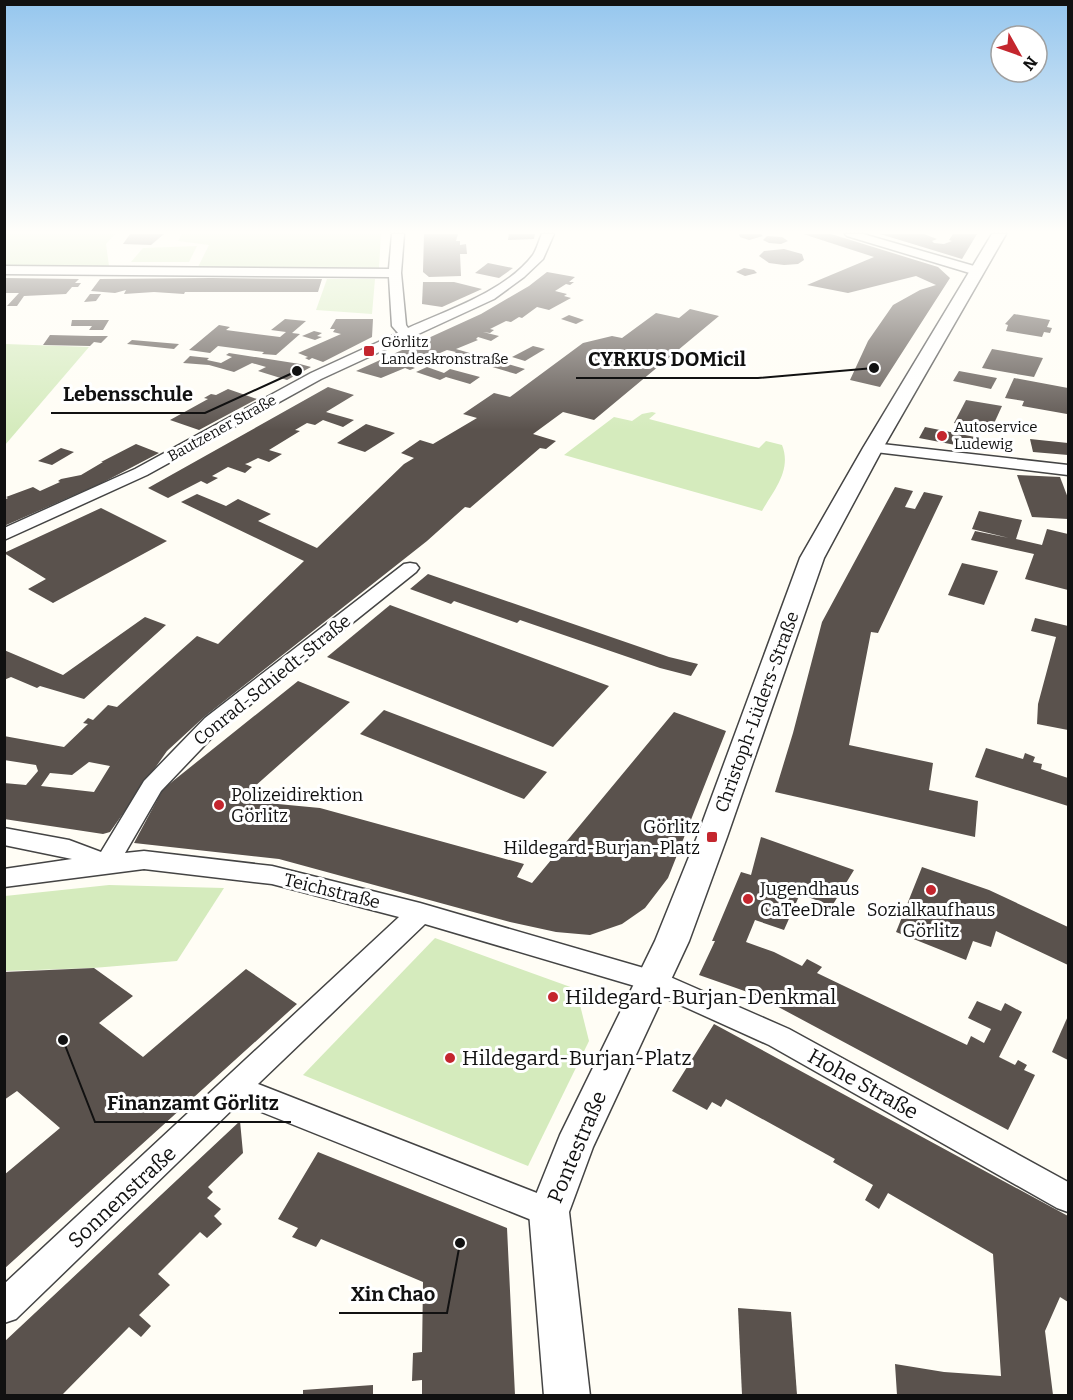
<svg xmlns="http://www.w3.org/2000/svg" width="1073" height="1400" font-family="Bitter,serif">
  <style>
    .green { fill: #d5ebbd }
    .building { fill: #5a524d; fill-rule: evenodd }
    .lines { fill: none; stroke-linecap: round; stroke-linejoin: round }
    .minor-casing { stroke: #444; stroke-width: 3 }
    .tertiary-casing { stroke: #444; stroke-width: 3 }
    .minor { fill: #fff; fill-rule: evenodd }
    .tertiary { fill: #fff; fill-rule: evenodd }
    .poi-dot { fill: #c4262e; stroke: #fff; stroke-width: 2 }
    .labels { text-anchor: middle; stroke-width: 6; stroke-linejoin: round; paint-order: stroke }
    .far-poi-label { font-size: 15px; fill: #111; stroke: #fff; text-anchor: start }
    .far-street-label { font-size: 15px; fill: #111; stroke: #fff }
    .street-label { font-size: 18px; fill: #111; stroke: #fff }
    .poi-label { font-size: 18px; fill: #111; stroke: #fff; text-anchor: start }
    .near-poi-label { font-size: 21px; fill: #111; stroke: #fff; text-anchor: start }
    .near-street-label { font-size: 21px; fill: #111; stroke: #fff }
    .leader { fill: none; stroke: #111; stroke-width: 2 }
    .callout-dot { fill: #111; stroke: #fff; stroke-width: 2 }
    .callout-label { font-size: 20px; text-anchor: middle; font-weight: bold; fill: #111; stroke: #fff; stroke-width: 6; stroke-linejoin: round; paint-order: stroke }
  </style>
  <rect width="100%" height="100%" fill="#fffdf5"/>
  <g class="green">
    <polygon points="5,234 115,234 106,244 109,266 5,265"/>
    <polygon points="182,234 381,234 379,268 198,267 209,245 178,241"/>
    <polygon points="197,246 189,262 131,262 143,248"/>
    <polygon points="327,279 375,279 372,314 316,310"/>
    <polygon points="5,344 89,347 5,445 4,344"/>
    <path d="M652 412 656 413 649 419 759 448 766 441 782 445C792 470 774 490 762 511L564 455 614 417 632 421 642 414Z"/>
    <polygon points="109,885 224,888 177,961 93,968 5,971 5,896"/>
    <polygon points="435,938 576,989 589,1041 528,1166 303,1075"/>
  </g>
  <g class="building">
    <polygon points="130,234 164,234 151,245 123,244"/>
    <polygon points="424,234 458,234 456,241 460,241 460,245 466,244 467,254 460,254 461,276 429,277 423,272"/>
    <polygon points="509,234 535,234 534,239 508,240"/>
    <polygon points="739,234 761,234 763,236 749,240 740,237"/>
    <polygon points="803,234 831,234 938,267 950,278 880,387 850,380 868,341 893,305 920,290 936,285 916,276 848,293 807,285 874,257"/>
    <polygon points="880,234 924,234 937,239 932,241 934,243 944,244 952,241 949,240 953,234 977,234 962,259"/>
    <polygon points="767,236 782,237 788,241 781,244 769,243 763,240"/>
    <polygon points="784,249 802,254 804,260 798,264 784,265 769,263 759,256 764,251"/>
    <polygon points="488,263 513,268 499,278 475,273"/>
    <polygon points="744,268 754,270 757,273 745,276 736,272"/>
    <polygon points="547,272 575,277 569,282 574,282 570,285 566,284 555,291 567,294 564,296 571,298 549,310 537,307 522,318 519,317 511,322 506,321 490,329 494,330 490,333 483,332 499,336 491,341 478,337 476,339 478,340 456,349 525,369 516,374 452,355 456,352 447,350 440,353 444,355 440,357 434,355 410,366 415,368 410,370 405,368 381,378 356,371 481,314 529,286"/>
    <polygon points="4,278 79,279 75,283 81,283 78,287 72,287 66,294 24,296 17,306 7,306 19,293 4,293"/>
    <polygon points="100,279 211,278 322,279 318,292 185,292 184,294 154,292 124,294 126,290 115,293 91,291"/>
    <polygon points="423,282 454,282 482,289 442,307 422,304"/>
    <polygon points="90,294 101,294 96,301 84,302"/>
    <path d="M690 309 719 316 594 420 563 412 533 434 556 441 546 449 540 448 470 508 465 507 427 541 204 717 167 751 110 832 103 834 4 819V783L26 785 38 771 36 765 4 760V736L64 747 88 724 83 723 88 718 93 720 108 705 117 707 197 636 218 644 304 561 181 502 197 494 226 506 238 499 271 514 258 521 317 548 404 464 414 458 401 453 420 440 433 444 477 418 463 414 494 393 510 397 583 343 612 336 622 338 656 313 679 318ZM89 762 110 766 94 792 41 786 50 773 72 775Z"/>
    <polygon points="1014,314 1050,320 1047,327 1052,328 1050,333 1044,332 1042,337 1006,331 1008,325 1005,324"/>
    <polygon points="569,315 584,320 576,324 561,319"/>
    <polygon points="285,319 306,321 292,333 300,334 276,355 262,354 264,352 218,346 210,353 189,350 219,325 230,327 226,330 280,337 286,332 271,330"/>
    <polygon points="336,319 373,319 372,337 323,362 312,358 309,360 305,358 308,357 298,353 341,334 333,332 335,329 330,329"/>
    <polygon points="72,320 109,320 103,330 89,330 92,326 71,326"/>
    <polygon points="314,331 322,333 317,336 322,337 315,340 302,336"/>
    <polygon points="50,335 91,336 108,336 101,343 94,342 90,346 43,345"/>
    <polygon points="132,340 179,344 174,349 127,344"/>
    <polygon points="533,346 545,349 525,361 512,357"/>
    <polygon points="992,349 1043,358 1034,377 982,368"/>
    <polygon points="229,353 300,364 311,367 287,380 258,371 266,367 252,363 234,372 209,365 183,363 190,356 209,358 207,360 221,363 232,357 226,355"/>
    <polygon points="427,367 444,373 450,369 480,377 470,384 446,377 440,380 416,372"/>
    <polygon points="959,371 997,378 991,389 953,381"/>
    <polygon points="1014,378 1068,388 1067,414 1022,406 1024,401 1005,398"/>
    <polygon points="328,387 354,395 326,412 354,420 343,427 323,420 315,425 307,423 295,430 300,431 269,450 282,454 269,462 258,458 248,463 245,464 252,467 245,473 228,467 212,476 218,478 207,484 201,481 168,498 148,488"/>
    <polygon points="228,389 257,399 199,430 170,420 208,399 204,398 211,394 216,395"/>
    <polygon points="966,400 1002,406 991,430 954,423"/>
    <polygon points="366,424 395,433 365,452 337,443"/>
    <polygon points="925,427 975,437 971,448 919,438"/>
    <polygon points="1030,439 1068,443 1068,455 1033,452"/>
    <polygon points="136,444 159,453 100,484 4,526 4,500 8,498 6,497 33,487 40,491 60,482 58,481 61,479 81,475 103,462 101,462"/>
    <polygon points="61,448 74,452 52,465 38,461"/>
    <polygon points="1017,475 1060,477 1068,498 1068,519 1032,517"/>
    <polygon points="895,487 913,491 905,507 915,509 924,492 943,496 878,633 871,632 849,745 933,763 929,790 978,801 975,837 775,792 793,733 822,622"/>
    <polygon points="101,508 167,541 53,603 28,589 46,579 4,553"/>
    <polygon points="979,511 1022,520 1016,539 1042,545 1047,529 1068,534 1068,590 1025,579 1034,554 971,540 975,531 1009,538 972,529"/>
    <polygon points="962,563 998,571 984,605 948,595"/>
    <polygon points="428,574 669,657 698,664 691,676 660,668 520,620 517,623 454,601 451,604 410,589"/>
    <polygon points="390,605 609,686 553,747 327,657"/>
    <polygon points="145,617 166,625 84,699 40,686 37,688 11,677 4,680 4,650 63,675"/>
    <polygon points="1035,618 1068,626 1068,730 1037,724 1038,704 1056,637 1031,631"/>
    <polygon points="298,681 350,702 246,794 246,801 320,808 524,864 517,877 532,883 674,712 726,731 668,878 645,908 622,924 590,935 556,932 510,922 279,859 134,843 163,789"/>
    <polygon points="384,710 547,772 524,799 360,734"/>
    <polygon points="986,748 1023,759 1025,753 1035,757 1033,762 1042,764 1041,769 1068,778 1068,806 975,777"/>
    <polygon points="761,837 854,870 832,906 800,894 784,930 755,920 746,942 774,952 802,966 807,959 822,967 817,973 967,1045 971,1036 984,1043 991,1029 968,1018 977,1001 1001,1011 1005,1003 1022,1012 999,1057 1015,1065 1018,1060 1027,1065 1024,1070 1035,1075 1008,1130 756,995 699,975 715,941 712,941 741,872 751,875"/>
    <polygon points="922,867 989,890 1068,927 1068,965 996,931 991,947 973,941 966,960 896,932"/>
    <polygon points="94,968 133,996 99,1023 143,1057 246,969 297,1004 4,1269 4,1175 60,1128 17,1091 4,1100 4,972"/>
    <polygon points="1068,1016 1068,1060 1052,1052"/>
    <polygon points="714,1024 1068,1216 1068,1302 1060,1297 1045,1331 1053,1395 897,1395 895,1364 944,1372 1001,1376 993,1254 888,1193 879,1209 865,1200 873,1185 833,1162 835,1159 726,1099 721,1107 712,1102 707,1110 672,1091"/>
    <polygon points="240,1121 243,1153 208,1187 213,1192 207,1198 221,1209 214,1216 222,1224 207,1238 200,1232 158,1274 170,1285 139,1315 151,1326 141,1337 129,1327 62,1395 4,1395 4,1342"/>
    <polygon points="318,1152 507,1228 515,1395 422,1395 422,1380 412,1381 413,1353 422,1352 423,1282 321,1239 316,1247 292,1237 298,1228 278,1219"/>
    <polygon points="738,1308 791,1312 797,1395 742,1395"/>
    <polygon points="373,1385 373,1395 303,1395 303,1390"/>
  </g>
  <g class="lines">
    <defs>
      <g id="minor">
        <path d="M392 234H404L401 273 406 325 408 328C448 310 506 291 533 255 537 249 539 240 542 234H554L543 259 524 277 494 299 321 379 147 475 4 540V528L135 469 311 373 398 333 392 326 389 277 4 274V266L389 269Z"/>
        <polygon points="845,234 863,234 981,268 983,271 981,274 973,274 847,236"/>
        <polygon points="873,443 1068,465 1068,475 867,451 865,448"/>
        <polygon points="410,563 416,564 419,568 416,572 221,728 161,791 125,853 144,851 272,866 420,903 661,973 789,1029 1068,1182 1068,1212 1057,1208 769,1045 645,989 425,924 258,1084 560,1202 565,1212 560,1222 549,1227 239,1103 16,1319 4,1323 4,1284 399,917 272,884 144,869 4,887 4,869 72,859 4,845 4,828 69,840 101,852 144,781 205,718 404,564"/>
      </g>
      <polygon id="tertiary" points="992,234 1006,234 883,448 824,558 727,837 689,941 593,1147 569,1212 590,1396 544,1396 529,1212 560,1135 655,941 697,837 800,558 863,448"/>
    </defs>
    <use href="#minor" class="minor-casing"/>
    <use href="#tertiary" class="tertiary-casing"/>
    <use href="#minor" class="minor"/>
    <use href="#tertiary" class="tertiary"/>
  </g>
  <linearGradient id="sky" x2="0" y2="1"><stop stop-color="#95c6ee"/><stop offset="0.54" stop-color="#fffefa"/><stop offset="1" stop-color="#fffefa" stop-opacity="0"/></linearGradient>
  <rect width="1073" height="430" fill="url(#sky)"/>
  <g class="poi-dot">
    <rect x="363" y="345" width="12" height="12" rx="3"/>
    <circle cx="942" cy="436" r="6"/>
    <circle cx="219" cy="805" r="6"/>
    <rect x="706" y="831" width="12" height="12" rx="3"/>
    <circle cx="931" cy="890" r="6"/>
    <circle cx="748" cy="899" r="6"/>
    <circle cx="553" cy="997" r="6"/>
    <circle cx="450" cy="1058" r="6"/>
  </g>
  <g class="labels">
    <g class="far-poi-label">
      <text x="381" y="347">Görlitz<tspan x="381" dy="17">Landeskronstraße</tspan></text>
      <text x="954" y="432">Autoservice<tspan x="954" dy="17">Ludewig</tspan></text>
    </g>
    <g class="far-street-label">
      <text transform="translate(222 428) rotate(-29)" y="5">Bautzener Straße</text>
    </g>
    <g class="street-label">
      <text transform="translate(272 680) rotate(-39)" y="6">Conrad-Schiedt-Straße</text>
      <text transform="translate(757 712) rotate(-70)" y="6">Christoph-Lüders-Straße</text>
      <text transform="translate(332 891) rotate(14)" y="6">Teichstraße</text>
    </g>
    <g class="poi-label">
      <text x="231" y="801">Polizeidirektion<tspan x="231" dy="21">Görlitz</tspan></text>
      <text x="700" y="833" text-anchor="end">Görlitz<tspan x="700" dy="21">Hildegard-Burjan-Platz</tspan></text>
      <text x="760" y="895">Jugendhaus<tspan x="760" dy="21">CaTeeDrale</tspan></text>
      <text x="931" y="916" text-anchor="middle">Sozialkaufhaus<tspan x="931" dy="21">Görlitz</tspan></text>
    </g>
    <g class="near-poi-label">
      <text x="565" y="1004">Hildegard-Burjan-Denkmal</text>
      <text x="462" y="1065">Hildegard-Burjan-Platz</text>
    </g>
    <g class="near-street-label">
      <text transform="translate(863 1084) rotate(29)" y="7">Hohe Straße</text>
      <text transform="translate(577 1147) rotate(-67)" y="7">Pontestraße</text>
      <text transform="translate(122 1197) rotate(-43)" y="7">Sonnenstraße</text>
    </g>
  </g>
  <path class="leader" d="M874 368L758 378H576M297 371L205 413H51M63 1040L95 1122H291M460 1243L447 1313H339"/>
  <g class="callout-dot">
    <circle cx="874" cy="368" r="6"/>
    <circle cx="297" cy="371" r="6"/>
    <circle cx="63" cy="1040" r="6"/>
    <circle cx="460" cy="1243" r="6"/>
  </g>
  <g class="callout-label">
    <text x="667" y="366">CYRKUS DOMicil</text>
    <text x="128" y="401">Lebensschule</text>
    <text x="193" y="1110">Finanzamt Görlitz</text>
    <text x="393" y="1301">Xin Chao</text>
  </g>
  <rect width="1073" height="1400" fill="none" stroke="#111111" stroke-width="12"/>
  <g transform="translate(1019 54) rotate(130)"><circle r="28" fill="#ffffff" stroke="#a0a0a0" stroke-width="1.5"/>
  <path d="M0-4.5L10 22L0 15L-10 22Z" fill="#c4262e"/>
  <text y="-9" font-size="16" font-weight="bold" text-anchor="middle" fill="#111111">N</text>
  </g>
</svg>
